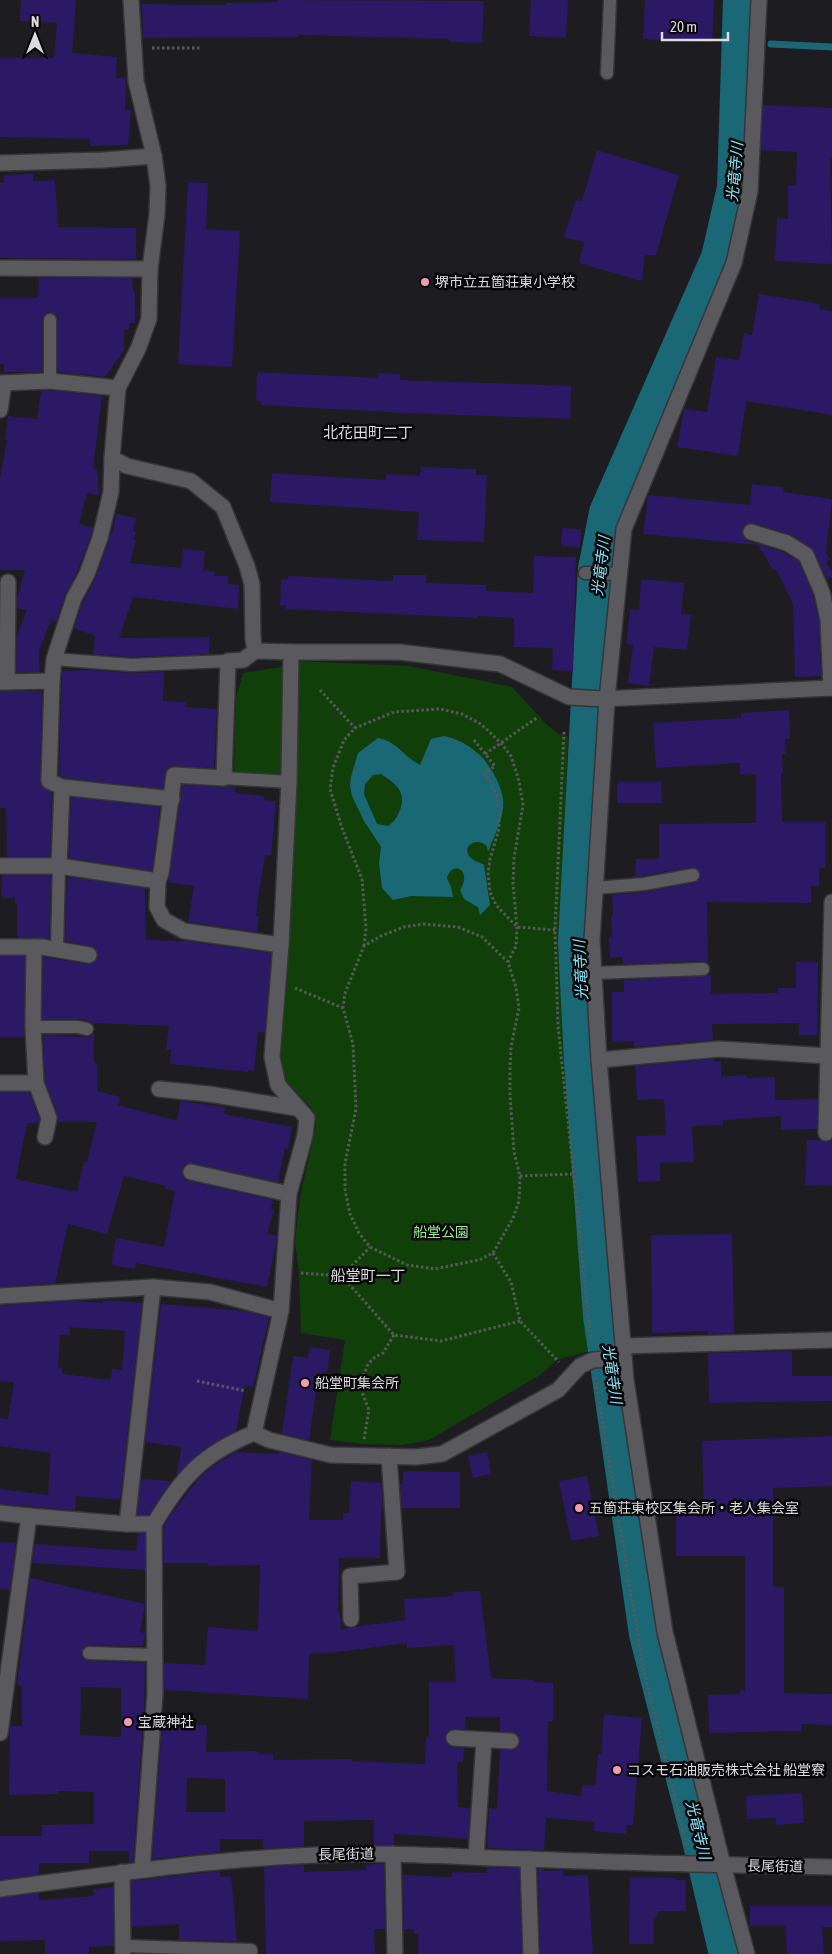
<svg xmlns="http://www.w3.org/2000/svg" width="832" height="1954" font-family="'Asap Condensed','Noto Sans JP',sans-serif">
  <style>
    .green { fill: #113f0a }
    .water { fill: #1a6776; fill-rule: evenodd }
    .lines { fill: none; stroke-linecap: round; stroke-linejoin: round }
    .stream { stroke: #1a6776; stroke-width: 7 }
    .river { stroke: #1a6776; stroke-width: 40 }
    .building { fill: #2c1965; fill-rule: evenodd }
    .service-casing { stroke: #363639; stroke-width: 15 }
    .minor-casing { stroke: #363639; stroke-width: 18 }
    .path { stroke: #58585b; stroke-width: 3; stroke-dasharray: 2.5 2.5; stroke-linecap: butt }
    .service { stroke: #5a5a5e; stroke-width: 12 }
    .minor { stroke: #5a5a5e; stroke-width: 15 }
    .poi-dot { fill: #f19ab2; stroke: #070709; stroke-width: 2 }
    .labels { text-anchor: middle; stroke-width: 5; stroke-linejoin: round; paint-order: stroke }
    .poi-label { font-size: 14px; fill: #dcdcdf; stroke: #070709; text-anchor: start }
    .park-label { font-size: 14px; fill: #96eb89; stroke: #070709 }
    .street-label { font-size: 14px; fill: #dcdcdf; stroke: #070709 }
    .water-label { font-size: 15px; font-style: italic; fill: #86e3f8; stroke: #070709 }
    .neighbourhood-label { font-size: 15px; fill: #dcdcdf; stroke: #070709 }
  </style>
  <rect width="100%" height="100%" fill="#1d1c20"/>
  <g class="green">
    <polygon points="298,661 409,666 512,687 547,725 559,734 568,736 562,931 564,1032 597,1349 557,1360 540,1375 429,1440 403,1445 363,1444 330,1440 345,1340 301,1333 299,1273 295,1242 300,1197 316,1126 315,1115 310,1106 287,1083 282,1064 281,1049 287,984 297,786"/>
    <polygon points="281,667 283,669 283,778 234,773 236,698 243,673"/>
  </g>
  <path class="water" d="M444 736C455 738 467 744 475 751 489 761 506 791 503 808 502 822 493 838 488 852L487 846C476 836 461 846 470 857 473 861 480 862 484 865L490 905 480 915 478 907 464 899 460 890C473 870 452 859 447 878L451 887 453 897 411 896 393 900 382 888 379 863 381 847 364 821 352 796 350 786 351 777 358 753 378 738C398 742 403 756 420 765L431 739ZM381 774C395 783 407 792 400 810 397 818 394 822 388 826L377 824 364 794 365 784 373 775Z"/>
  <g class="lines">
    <g class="stream">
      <polyline points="741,41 742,41"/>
      <polyline points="771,44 832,47"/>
    </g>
    <polyline class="river" points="729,1954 702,1840 649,1634 603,1316 584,1061 578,942 598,569 609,513 721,258 737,188 743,0"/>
  </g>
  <g class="building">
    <polygon points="21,0 76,0 72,53 117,57 116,78 126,78 125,110 131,110 128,145 90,146 90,139 0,137 0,58 54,58 57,23 20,21"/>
    <polygon points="277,0 484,1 482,43 449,42 449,39 299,35 298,37 143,38 142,4 226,5 226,3 277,2"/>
    <polygon points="531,0 568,0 566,38 529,36"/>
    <polygon points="645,0 714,0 712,42 643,39"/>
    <polygon points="763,105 832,108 832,157 830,157 832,264 775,261 777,218 788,219 788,186 796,186 797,152 761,150"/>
    <polygon points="597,150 679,175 656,255 645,255 642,281 579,263 584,242 564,237 576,200 582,201"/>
    <polygon points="33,174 33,181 55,180 58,227 136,228 136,259 0,258 0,183 4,183 4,175"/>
    <polygon points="188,182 208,183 206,229 240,231 232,367 178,364"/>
    <polygon points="39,278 132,278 133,289 135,294 135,323 129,323 129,330 124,330 124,350 105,377 58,372 58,320 57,316 50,312 46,313 42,320 42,372 4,372 4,364 0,364 0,298 38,298"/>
    <polygon points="759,294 820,304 819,309 832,311 832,415 746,401 738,456 677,447 684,409 707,412 716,357 739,360 744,333 752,335"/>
    <polygon points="257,372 377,378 378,373 400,374 400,380 571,386 570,419 404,413 261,405 261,401 256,400"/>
    <polygon points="50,390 102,396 93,468 97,469 99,495 87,493 79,524 93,528 91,535 78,570 65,595 56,622 51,620 39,650 39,671 43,672 16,672 17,636 27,610 17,608 17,598 25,570 0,570 0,478 7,440 5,440 8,416 37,419 41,391"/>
    <polygon points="421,467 476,469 476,475 487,475 484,542 417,540 419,512 270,502 272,473 386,480 386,474 420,476"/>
    <polygon points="752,484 784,487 783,492 832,499 826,553 830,560 826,562 832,572 832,577 827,580 814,551 792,535 753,523 745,525 742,530 742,535 748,541 783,552 799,561 813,595 819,620 821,676 795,677 793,604 776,569 773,570 758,545 643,534 648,495 750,505"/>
    <polygon points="116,514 136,518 133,531 136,532 133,540 136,540 130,563 181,568 183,549 205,551 203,570 215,572 214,576 228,576 228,584 239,585 238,609 133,597 119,638 209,637 209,654 131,657 93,654 95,636 74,628 83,602 96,577 111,534 112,534"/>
    <polygon points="562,528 581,529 580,547 561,546"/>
    <polygon points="534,556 576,557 573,671 552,670 553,648 514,647 514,618 478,616 478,618 286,609 286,605 280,605 281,579 288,580 288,576 393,581 393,575 426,575 426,583 486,585 486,591 533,593"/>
    <polygon points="641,579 684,583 681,614 691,615 687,650 654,647 649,686 628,683 633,645 626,644 630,609 639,610"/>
    <polygon points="91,670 131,673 164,672 163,701 186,702 186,707 217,709 214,768 170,766 165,773 163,789 65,778 59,775 62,671"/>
    <polygon points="0,691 42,691 40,781 41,786 52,793 50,857 7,857 6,808 0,808"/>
    <polygon points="789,710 790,739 785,739 786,754 782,754 783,773 781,773 782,822 825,822 825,868 819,868 819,886 811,886 811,903 707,902 708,963 703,961 623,964 623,957 610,958 609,937 612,937 611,916 613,916 612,895 645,892 694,883 700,878 699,870 692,867 635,877 636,859 659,859 659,824 756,823 756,774 740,775 740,763 656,768 653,723 741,718 741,713"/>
    <polygon points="617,782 661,782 662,803 617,803"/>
    <polygon points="182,785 235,787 235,793 264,796 264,800 276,801 271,856 265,855 258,898 256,916 259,917 257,932 188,922 194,886 168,882 170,874"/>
    <polygon points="71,797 160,807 152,871 69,858"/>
    <polygon points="2,875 51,875 49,939 17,938 17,904 15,904 15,898 1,898"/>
    <polygon points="67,877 145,888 146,940 186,941 271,953 265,1033 258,1032 254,1071 248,1070 248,1072 170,1064 171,1050 166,1050 169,1026 94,1023 94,1026 89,1021 80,1019 42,1019 43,957 88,964 96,961 98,957 98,952 95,948 65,941"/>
    <polygon points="0,956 25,956 24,1037 0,1037"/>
    <polygon points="796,962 818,962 817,1035 799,1035 799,1023 712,1024 713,1040 634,1047 634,1041 612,1042 612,992 624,992 624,980 711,975 711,994 778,993 778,988 796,988"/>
    <polygon points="94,1032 94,1063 97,1063 97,1091 120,1097 118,1105 177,1121 180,1101 225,1107 224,1114 292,1127 288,1149 285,1148 278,1182 193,1163 184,1165 182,1170 184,1179 189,1181 273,1200 271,1209 274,1210 267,1234 277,1236 277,1238 267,1287 136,1263 135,1269 111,1265 116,1238 164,1247 175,1191 165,1188 166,1186 124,1176 107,1234 68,1224 55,1283 0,1287 0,1092 29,1092 39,1119 38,1123 27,1123 16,1179 77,1192 84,1162 87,1162 97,1122 58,1122 58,1115 45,1081 43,1035 89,1037"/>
    <polygon points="714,1059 714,1062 721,1061 721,1077 747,1075 747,1078 775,1077 775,1100 818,1099 817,1129 781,1130 781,1116 723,1120 723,1125 692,1126 694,1162 660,1163 660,1181 638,1182 636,1136 666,1135 664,1099 637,1100 635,1066"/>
    <polygon points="807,1140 820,1140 825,1142 832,1141 832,1186 805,1185"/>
    <polygon points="732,1234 734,1333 708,1334 708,1331 652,1333 651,1235"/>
    <path d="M103 1300 142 1303 120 1500 76 1496 75 1510 0 1504V1489L48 1495 51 1453 0 1446V1418L8 1419 14 1382 0 1381V1305L76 1301 103 1303ZM70 1327 125 1331 122 1370 112 1369 111 1380 62 1374 63 1368 58 1367 60 1335H70Z"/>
    <polygon points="161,1304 245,1311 269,1317 253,1387 245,1385 236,1431 202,1451 176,1475 182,1447 145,1442"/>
    <polygon points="310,1347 330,1350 327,1373 322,1372 319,1392 316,1392 309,1440 282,1434 293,1356 308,1358"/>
    <polygon points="792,1351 792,1376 832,1376 832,1401 709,1403 708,1353"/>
    <polygon points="832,1436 832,1486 773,1488 773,1587 784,1587 784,1693 832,1694 832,1725 801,1724 801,1731 709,1733 708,1695 740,1694 740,1690 745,1691 745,1556 676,1556 676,1507 704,1507 702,1441"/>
    <path d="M236 1452 279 1454 280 1452 312 1460 309 1520H343V1513H349L351 1481 381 1483 383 1508H381L380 1558H339L338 1613 340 1612 341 1629 405 1620 404 1599 453 1596V1592L480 1591 491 1678 534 1680V1682L553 1683V1721H548L547 1791 581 1796 582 1785 595 1786 598 1754H601L604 1714 642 1718 633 1825H627L626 1834 594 1831V1822L546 1818 544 1850 487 1848 489 1808 497 1809 500 1750H515L519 1746 520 1741 516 1733 500 1731V1717H465V1729H450L446 1733 445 1738 449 1746 464 1748 463 1762H457L458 1807 470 1808 468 1839 394 1834V1845H374V1820L304 1821V1846L263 1849V1839H220V1852L152 1859 162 1725H207L206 1752 257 1751V1754H273V1760L352 1759V1761L425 1764 426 1737H429V1682H456L454 1645 407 1648V1643L337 1652 309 1654 308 1699 164 1690V1663L205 1665 208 1627 258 1631 260 1565 208 1566V1563H164L163 1527 172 1513 201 1476 213 1466ZM187 1778 225 1779V1812H186Z"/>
    <polygon points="487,1452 491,1474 473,1478 468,1456"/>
    <polygon points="403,1471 460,1472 460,1508 402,1508 400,1484 403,1484"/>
    <polygon points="587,1476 599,1536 571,1541 559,1481"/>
    <polygon points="141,1479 171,1481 149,1515 137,1515"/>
    <polygon points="138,1533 145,1533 145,1570 32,1563 35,1544 136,1551"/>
    <polygon points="0,1542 16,1543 10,1590 0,1589"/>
    <path d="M30 1578 145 1604 140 1632 145 1633 143 1646 89 1645 85 1646 81 1652 82 1657 89 1661 145 1663 144 1711 133 1862H129V1851H89V1863H39V1874L0 1880V1836H42V1825L94 1824V1792L58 1791V1794L9 1795 10 1726H22V1686L17 1685ZM81 1687 121 1688V1737L80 1735Z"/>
    <polygon points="802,1793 804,1823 776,1825 776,1818 747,1819 746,1796"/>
    <polygon points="374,1864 384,1864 385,1929 374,1929 375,1954 266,1954 264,1867 304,1865 304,1872 366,1870 366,1865"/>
    <polygon points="487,1867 519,1868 522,1954 418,1954 418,1934 414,1934 414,1929 404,1929 403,1875 452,1877 452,1872 487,1873"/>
    <polygon points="538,1869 544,1869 544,1871 563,1870 563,1876 588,1875 593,1954 540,1954"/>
    <polygon points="220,1871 220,1877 231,1876 237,1941 179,1940 179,1924 132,1927 131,1881"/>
    <polygon points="630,1877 676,1878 676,1880 686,1880 686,1911 658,1911 657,1917 654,1917 654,1944 629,1944"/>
    <polygon points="113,1887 114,1946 89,1947 89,1954 45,1954 45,1940 0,1941 0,1898 39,1893 39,1900 94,1896 93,1889"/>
    <polygon points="750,1906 832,1906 832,1927 822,1927 824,1954 787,1954 785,1926 750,1926"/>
  </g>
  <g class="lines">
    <defs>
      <g id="service">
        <polyline points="607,73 610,0"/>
        <polyline points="50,320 50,381"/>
        <polyline points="585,573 620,574"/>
        <polyline points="54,659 131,665 228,661"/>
        <polyline points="224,778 289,782"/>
        <polyline points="595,888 644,884 693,875"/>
        <polyline points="57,949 59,866"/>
        <polyline points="594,973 703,969"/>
        <polyline points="33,1027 78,1027 87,1029"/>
        <polyline points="89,1653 155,1655"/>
        <polyline points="123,1946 251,1950 251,1954"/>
      </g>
      <g id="minor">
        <polyline points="0,163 103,160 154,156"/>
        <polyline points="0,268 150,269"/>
        <polyline points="0,383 50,381 118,388"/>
        <polyline points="0,410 4,383"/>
        <polyline points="751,532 787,543 806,555 822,592 828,619 831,688"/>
        <polyline points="291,652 399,652 500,664 569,697 603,699 832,688"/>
        <polyline points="52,681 49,781 62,787 172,799"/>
        <polyline points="0,682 52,681 54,659 74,598 87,574 100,538 111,492 112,458"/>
        <polyline points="7,682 8,582"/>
        <polyline points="0,866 59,866 158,881 157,907 164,920 184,931 281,945"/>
        <polyline points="59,866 62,787"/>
        <polyline points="158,881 161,873 174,775 224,778 228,661 243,660 255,651"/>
        <polyline points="0,947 42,947 89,955"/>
        <polyline points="34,947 33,1027 36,1083 49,1118 45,1137"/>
        <polyline points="599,1060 719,1049 828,1056"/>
        <polyline points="0,1083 36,1083"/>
        <polyline points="159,1089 209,1094 296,1108"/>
        <polyline points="826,1133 832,902"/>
        <polyline points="191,1172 289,1194"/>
        <polyline points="0,1296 153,1287 210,1292 281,1311"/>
        <polyline points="623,1346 832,1340"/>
        <polyline points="254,1433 269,1440 331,1455 416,1457 442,1454 558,1390 580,1366 593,1360 624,1358"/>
        <polyline points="0,1513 29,1516"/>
        <polyline points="127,1524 153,1287"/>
        <polyline points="351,1619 350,1576 397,1572 389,1456"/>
        <path d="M0 1733 29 1516 127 1524H154C182 1477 202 1454 254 1433L281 1311 289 1194 305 1135 307 1118 278 1085 272 1057 281 945 289 782 291 652 255 651 253 639 252 584 247 566 223 507 191 481 127 466 112 458 118 388 138 349 149 319 150 269 157 214 158 186 154 156 136 81 131 0"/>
        <polyline points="454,1738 511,1741"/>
        <polyline points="393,1854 395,1954"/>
        <polyline points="476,1857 484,1740"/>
        <polyline points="528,1859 531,1954"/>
        <polyline points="142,1870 155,1694 154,1524"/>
        <polyline points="122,1872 123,1954"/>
        <path d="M0 1889C105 1875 210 1859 317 1855 386 1852 456 1857 526 1859 628 1863 730 1865 832 1867"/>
        <polyline points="747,1954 723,1865 665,1632 626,1380 599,1060 592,940 607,699 624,529 734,263 750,191 759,0"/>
      </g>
    </defs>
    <use href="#service" class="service-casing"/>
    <use href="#minor" class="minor-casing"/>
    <g class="path">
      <polyline points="152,48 202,48"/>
      <polyline points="320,690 355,728"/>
      <polyline points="564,732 555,930 558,1026 591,1341"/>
      <polyline points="474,740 495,766 485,773 497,795 499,810 499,829 490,859 488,873 490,892 496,905 517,927 555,930"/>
      <polyline points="485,754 538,717"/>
      <polygon points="423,924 458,927 482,937 508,962 516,987 519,1008 511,1047 510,1070 510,1094 514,1152 520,1176 519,1201 513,1218 493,1253 479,1260 435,1269 407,1265 370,1247 359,1233 350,1214 345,1189 345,1163 356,1109 353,1044 343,1008 345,993 364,946 381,936 404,927"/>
      <polyline points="364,946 366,928 362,879 342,828 330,789 333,768 344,740 355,728 394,712 440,709 462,714 481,724 501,743 511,756 519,781 523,805 514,858 513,884 517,927 516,946 508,962"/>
      <polyline points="295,988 343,1008"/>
      <polyline points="520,1176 573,1174"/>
      <polyline points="493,1253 511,1282 520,1321 559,1362"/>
      <polyline points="301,1273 342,1276 370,1247"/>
      <polyline points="342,1276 394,1335 441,1341 520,1321"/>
      <polyline points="595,1377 643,1666 687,1847"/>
      <polyline points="197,1381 246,1391"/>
      <polyline points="364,1439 369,1410 362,1392 364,1374 368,1364 375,1357 383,1353 394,1335"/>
    </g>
    <use href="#service" class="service"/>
    <use href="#minor" class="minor"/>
  </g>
  <g class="poi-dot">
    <circle cx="425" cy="282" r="5"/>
    <circle cx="305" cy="1383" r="5"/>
    <circle cx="579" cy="1508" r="5"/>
    <circle cx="128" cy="1722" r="5"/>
    <circle cx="617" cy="1770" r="5"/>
  </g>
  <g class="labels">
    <g class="poi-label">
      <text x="435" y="287">堺市立五箇荘東小学校</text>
      <text x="315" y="1388">船堂町集会所</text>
      <text x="589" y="1513">五箇荘東校区集会所・老人集会室</text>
      <text x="138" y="1727">宝蔵神社</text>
      <text x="627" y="1775">コスモ石油販売株式会社 船堂寮</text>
    </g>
    <g class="park-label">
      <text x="441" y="1237">船堂公園</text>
    </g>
    <g class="street-label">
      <text transform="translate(346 1854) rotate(-1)" y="5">長尾街道</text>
      <text transform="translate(775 1866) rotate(1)" y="5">長尾街道</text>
    </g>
    <g class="water-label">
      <text transform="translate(735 172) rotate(-85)" y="5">光竜寺川</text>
      <text transform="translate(601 566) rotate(-83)" y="5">光竜寺川</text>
      <text transform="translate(581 970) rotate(-93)" y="5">光竜寺川</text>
      <text transform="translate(612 1374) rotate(82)" y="5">光竜寺川</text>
      <text transform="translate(698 1830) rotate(76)" y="5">光竜寺川</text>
    </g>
    <g class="neighbourhood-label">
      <text x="368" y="438">北花田町二丁</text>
      <text x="368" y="1281">船堂町一丁</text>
    </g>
  </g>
  <g transform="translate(35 35)" stroke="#070709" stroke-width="4" paint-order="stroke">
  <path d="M0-4L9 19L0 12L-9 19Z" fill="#dcdcdf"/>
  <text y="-8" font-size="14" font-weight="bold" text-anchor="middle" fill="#dcdcdf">N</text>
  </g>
  <path d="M662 32v8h66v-8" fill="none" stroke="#dcdcdf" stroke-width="2.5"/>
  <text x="670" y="32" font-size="15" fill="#dcdcdf" stroke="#070709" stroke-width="4" paint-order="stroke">20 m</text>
</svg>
